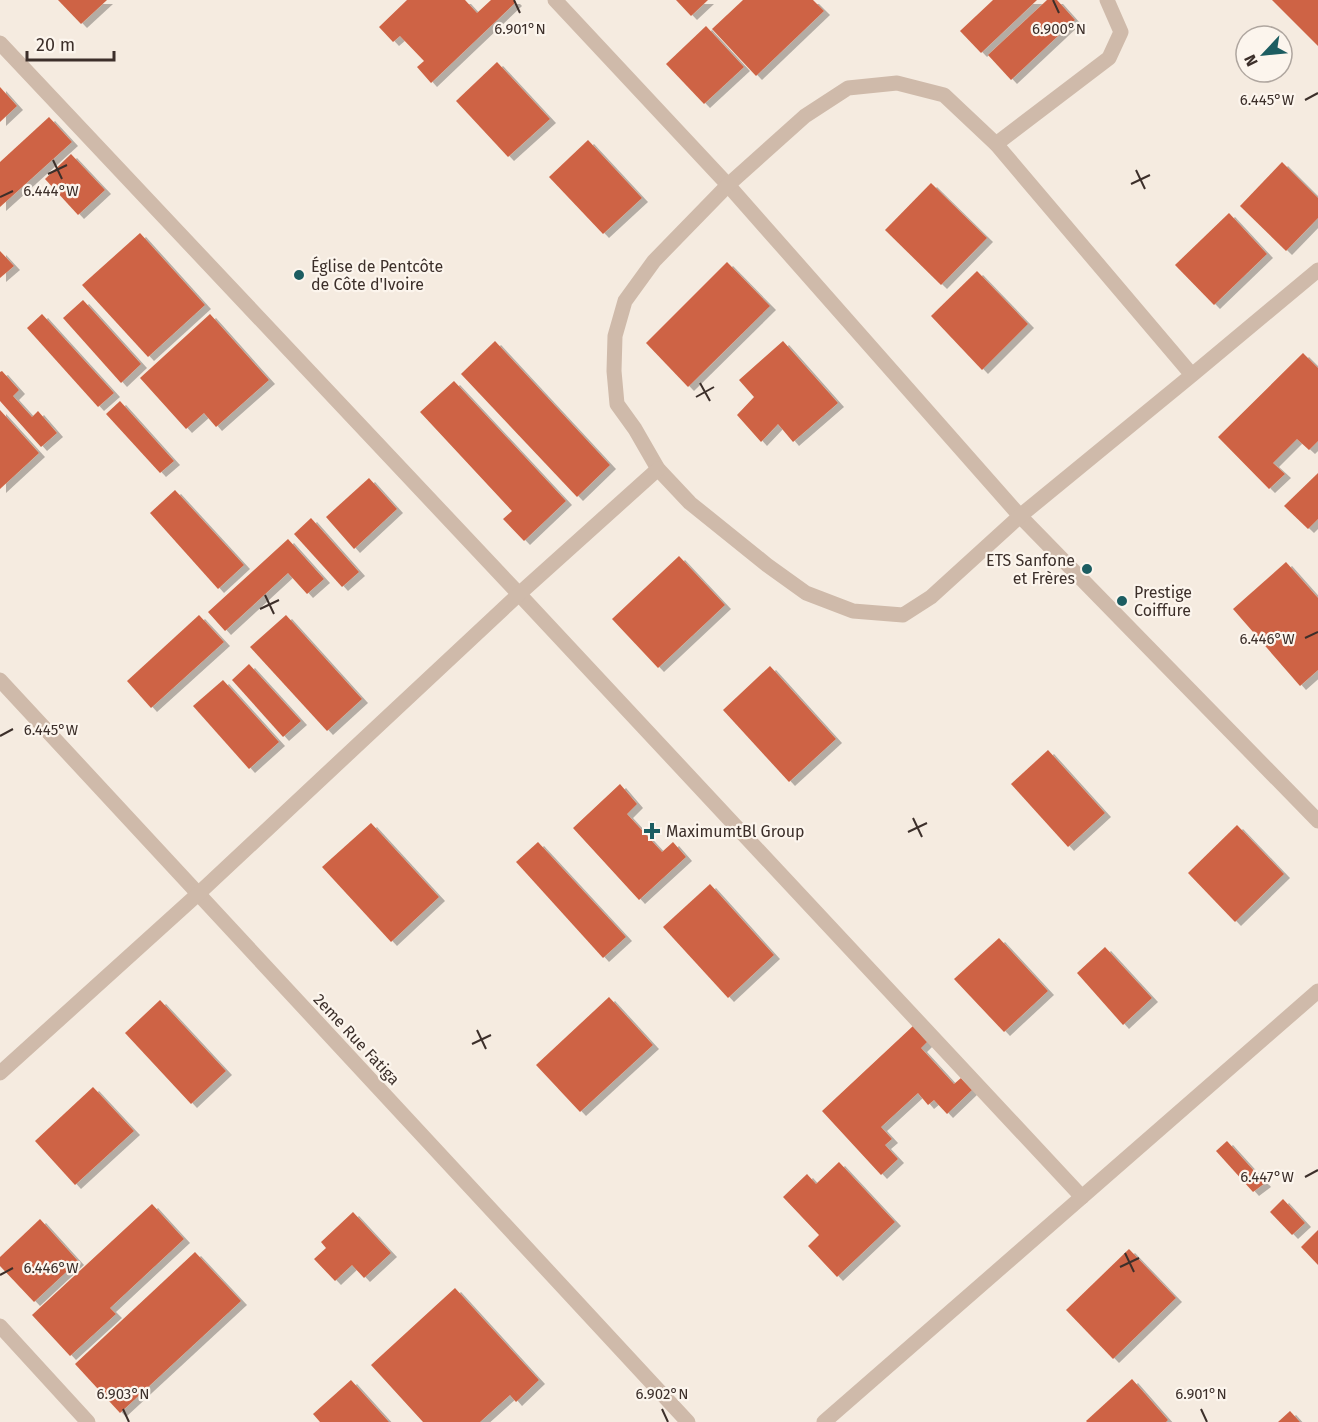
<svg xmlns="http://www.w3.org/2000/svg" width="1318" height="1422" font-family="'Fira Sans',sans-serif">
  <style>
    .building { fill: #ce6444; filter: url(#shadow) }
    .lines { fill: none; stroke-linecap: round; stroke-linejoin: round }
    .minor { stroke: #cfbaaa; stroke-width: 15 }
    .ticks { fill: none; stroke: #3c2f2a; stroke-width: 2 }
    .poi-dot { fill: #1c5d61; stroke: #fcf5ed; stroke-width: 2 }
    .labels { text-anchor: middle; stroke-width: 4.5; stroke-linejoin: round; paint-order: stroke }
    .poi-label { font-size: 16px; fill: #3c2f2a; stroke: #fcf5ed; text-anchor: start }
    .street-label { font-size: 16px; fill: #3c2f2a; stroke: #fcf5ed }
    .ticks-label { font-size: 15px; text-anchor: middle; fill: #3c2f2a; stroke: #fcf5ed; stroke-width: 4.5; stroke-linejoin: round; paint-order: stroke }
  </style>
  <defs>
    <filter id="shadow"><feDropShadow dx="6" dy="4" stdDeviation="0" flood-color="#0004"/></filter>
  </defs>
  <rect width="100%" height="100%" fill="#f5ebe0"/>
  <g class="building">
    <polygon points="58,0 107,0 81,24"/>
    <polygon points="407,0 465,0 477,13 491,0 514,0 516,2 431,83 417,67 424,61 400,36 393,42 379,27"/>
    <polygon points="676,0 708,0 691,16"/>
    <polygon points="743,0 813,0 824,11 756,76 712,29"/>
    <polygon points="993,0 1037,0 981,53 960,31"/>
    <polygon points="1047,0 1057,0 1075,20 1011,80 988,55"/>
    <polygon points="1272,0 1318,0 1318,46"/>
    <polygon points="706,26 744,67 704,104 666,64"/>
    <polygon points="497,62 550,119 508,157 456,101"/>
    <polygon points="0,87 17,106 0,122"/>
    <polygon points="49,117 72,142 0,207 0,162"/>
    <polygon points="588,140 642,198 603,234 549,177"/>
    <polygon points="71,154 105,190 78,215 45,179"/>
    <polygon points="1282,162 1318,198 1318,218 1286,251 1240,206"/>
    <polygon points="931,183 987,238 941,285 885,230"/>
    <polygon points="1229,213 1267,254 1214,305 1175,265"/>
    <polygon points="140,233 205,305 148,357 82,285"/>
    <polygon points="0,251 14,266 0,278"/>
    <polygon points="727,262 770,306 688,387 646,343"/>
    <polygon points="977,271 1028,324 982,370 931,316"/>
    <polygon points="83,300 141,364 121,383 63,318"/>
    <polygon points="42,314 114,393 98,407 27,328"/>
    <polygon points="210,314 269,380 216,427 204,413 186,429 140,378"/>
    <polygon points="495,341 610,465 577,497 461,374"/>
    <polygon points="783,341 838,403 793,442 778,424 761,442 737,415 754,397 739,380"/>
    <polygon points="1303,353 1318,368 1318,441 1309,450 1297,439 1273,463 1285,474 1269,489 1218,437"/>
    <polygon points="2,371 19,390 13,396 32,417 38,411 57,433 41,447 0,401 0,372"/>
    <polygon points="454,381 566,501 524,541 503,519 512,511 420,412"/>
    <polygon points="120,401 174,461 160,473 106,414"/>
    <polygon points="0,410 39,453 0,489"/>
    <polygon points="1318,473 1318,519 1308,529 1284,506"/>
    <polygon points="369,478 397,509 354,549 326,517"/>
    <polygon points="175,490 244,565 218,589 150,513"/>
    <polygon points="311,518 359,572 342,587 294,534"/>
    <polygon points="288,539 324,579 307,594 288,573 225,631 208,612"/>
    <polygon points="679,556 725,605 658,668 612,619"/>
    <polygon points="1286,562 1318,598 1318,670 1300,686 1233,609"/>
    <polygon points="199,615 224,642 151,708 127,681"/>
    <polygon points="286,615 362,699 327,731 250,647"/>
    <polygon points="249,664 301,721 283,737 232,680"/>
    <polygon points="770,666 836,739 789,782 723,710"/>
    <polygon points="223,680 279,742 249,769 193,706"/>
    <polygon points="1048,750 1105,813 1068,847 1011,784"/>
    <polygon points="620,784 637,804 627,814 662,852 673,842 686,857 639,900 573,828"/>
    <polygon points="371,823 439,897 391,942 322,867"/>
    <polygon points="1237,825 1284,874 1235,922 1188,873"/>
    <polygon points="538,842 626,937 603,958 516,862"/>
    <polygon points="710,884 774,955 728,998 663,927"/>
    <polygon points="999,938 1048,991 1004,1032 954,979"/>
    <polygon points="1105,947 1152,998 1123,1025 1077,973"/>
    <polygon points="609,997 653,1045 580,1112 536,1065"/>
    <polygon points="160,1000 226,1071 191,1104 125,1033"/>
    <polygon points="913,1026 927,1042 921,1048 954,1084 961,1078 972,1090 947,1114 934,1100 928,1105 918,1093 881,1127 892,1139 885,1145 898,1159 881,1175 822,1111"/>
    <polygon points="93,1087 134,1131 75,1185 35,1141"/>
    <polygon points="1227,1141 1265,1183 1253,1192 1216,1151"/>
    <polygon points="839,1162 895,1222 837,1277 808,1246 819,1235 783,1197 807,1174 816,1184"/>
    <polygon points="1283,1199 1305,1223 1292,1235 1270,1212"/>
    <polygon points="152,1204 184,1239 110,1308 116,1314 70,1356 32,1315"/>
    <polygon points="353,1212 391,1253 364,1278 352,1265 335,1281 314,1259 326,1248 321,1242"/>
    <polygon points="40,1219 78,1261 34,1302 0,1266 0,1257"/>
    <polygon points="1318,1230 1318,1265 1301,1247"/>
    <polygon points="1129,1249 1176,1298 1113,1359 1066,1310"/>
    <polygon points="195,1252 241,1301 120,1413 75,1364"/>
    <polygon points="455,1288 539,1380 516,1402 510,1395 480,1422 423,1422 371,1365"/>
    <polygon points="1132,1379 1168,1420 1166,1422 1087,1422 1086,1421"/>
    <polygon points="351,1380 389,1422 320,1422 313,1414"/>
    <polygon points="1290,1411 1300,1422 1278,1422"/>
  </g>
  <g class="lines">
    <g class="minor">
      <polyline points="555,0 728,185 1020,516 1318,821"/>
      <polyline points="0,43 519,594 1082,1197"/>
      <polyline points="996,144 1109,58 1121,32 1107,0"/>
      <polyline points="1192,375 996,144 944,95 897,83 848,88 805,116 728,185 654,261 625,301 615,336 614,371 617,404 635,429 658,469 690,503 767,565 806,593 853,611 903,615 931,597 1020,516 1192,375 1318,270"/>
      <polyline points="0,680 688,1422"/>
      <polyline points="0,1073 198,894 519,594 658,469"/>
      <polyline points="0,1326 88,1422"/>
      <polyline points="824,1422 1318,991"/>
    </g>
  </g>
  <path class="ticks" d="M514 0 520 13M1053 0 1059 13M1305 100 1318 93M53 160 62 179M1136 170 1145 189M48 174 67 165M1131 184 1150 175M0 197 13 191M700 383 710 401M696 397 714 387M265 595 274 614M260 609 279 600M1305 638 1318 632M0 736 13 729M913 818 922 837M908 832 927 823M477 1030 486 1049M472 1044 491 1035M1305 1177 1318 1170M1125 1253 1134 1272M1120 1267 1139 1258M0 1275 13 1268M123 1409 129 1422M662 1409 668 1422M1201 1409 1207 1422"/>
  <g class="poi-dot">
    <circle cx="299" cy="275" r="6"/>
    <circle cx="1087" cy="569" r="6"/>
    <circle cx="1122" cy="601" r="6"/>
    <path d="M649 822h6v6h6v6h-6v6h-6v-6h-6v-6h6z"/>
  </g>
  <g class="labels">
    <g class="poi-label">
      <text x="311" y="272">Église de Pentcôte<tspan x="311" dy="18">de Côte d'Ivoire</tspan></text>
      <text x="1075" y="566" text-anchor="end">ETS Sanfone<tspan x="1075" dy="18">et Frères</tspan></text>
      <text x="1134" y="598">Prestige<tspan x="1134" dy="18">Coiffure</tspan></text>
      <text x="666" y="837">MaximumtBl Group</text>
    </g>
    <g class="street-label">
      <text transform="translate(357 1039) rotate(47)" y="6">2eme Rue Fatiga</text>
    </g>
  </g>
  <g class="ticks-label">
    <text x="520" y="34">6.901°N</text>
    <text x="1059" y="34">6.900°N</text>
    <text x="1267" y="105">6.445°W</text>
    <text x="51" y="196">6.444°W</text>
    <text x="1267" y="644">6.446°W</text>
    <text x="51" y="735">6.445°W</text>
    <text x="1267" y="1182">6.447°W</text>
    <text x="51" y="1273">6.446°W</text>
    <text x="123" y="1399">6.903°N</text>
    <text x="662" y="1399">6.902°N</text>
    <text x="1201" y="1399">6.901°N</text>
  </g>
  <g transform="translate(1264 54) rotate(244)"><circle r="28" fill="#fcf5ed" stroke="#afa69f" stroke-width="1.5"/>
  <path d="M0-4.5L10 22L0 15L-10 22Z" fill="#1c5d61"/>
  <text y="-9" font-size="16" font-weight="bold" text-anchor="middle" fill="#3c2f2a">N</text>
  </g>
  <path d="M27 51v9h87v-9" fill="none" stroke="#3c2f2a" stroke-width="3"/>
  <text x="36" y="51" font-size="18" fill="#3c2f2a" stroke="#fcf5ed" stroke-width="4.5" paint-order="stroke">20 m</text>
</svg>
